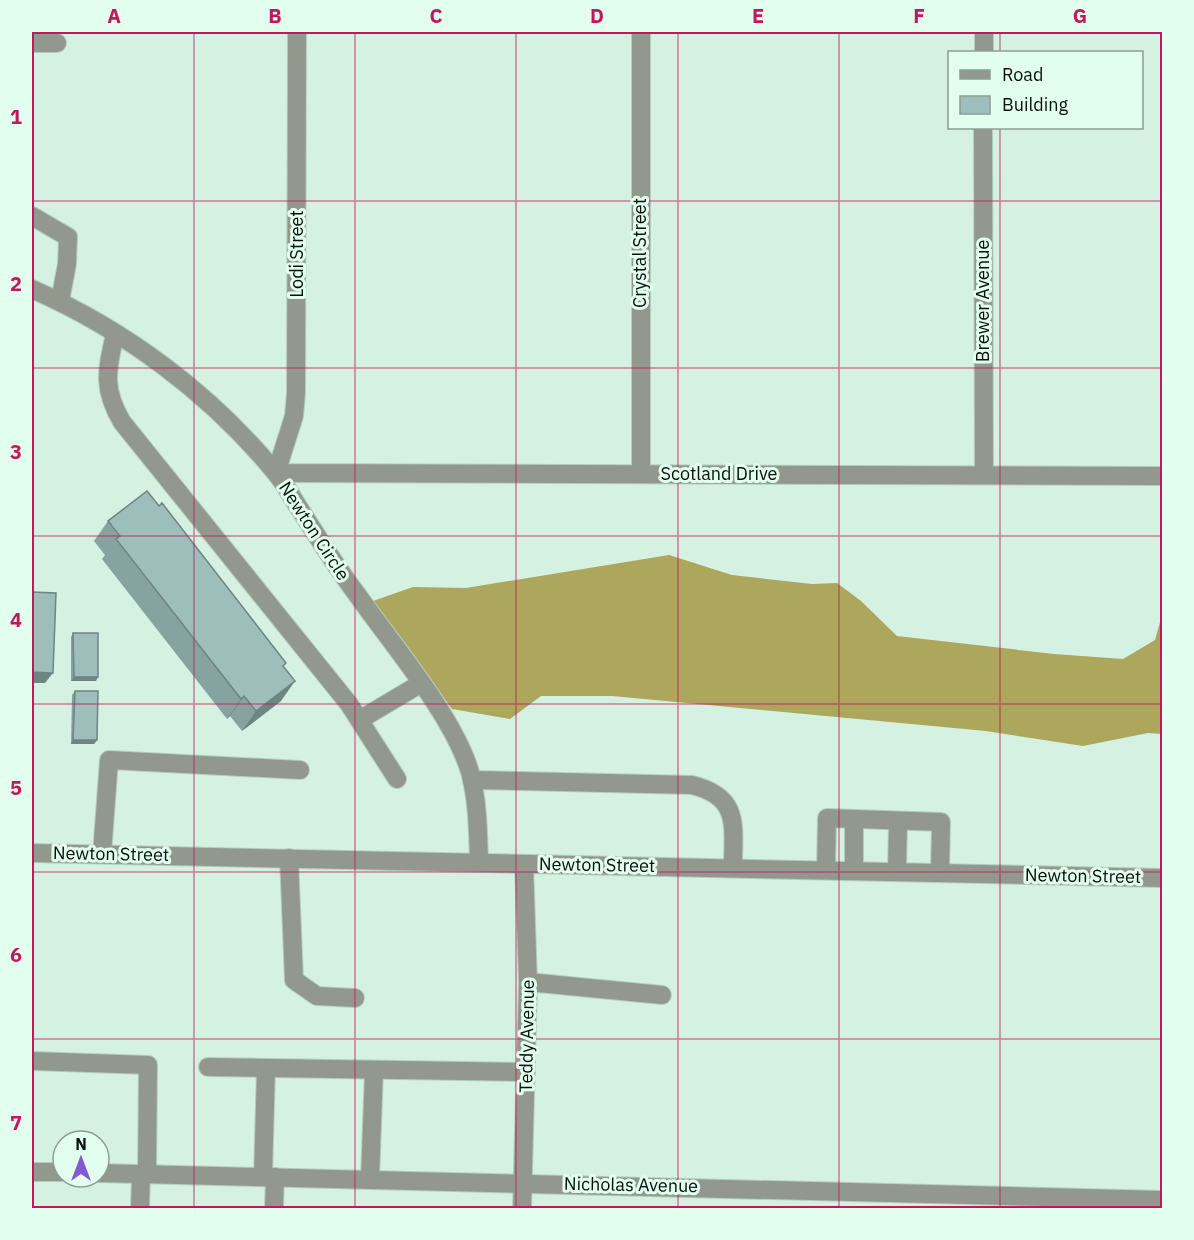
<svg xmlns="http://www.w3.org/2000/svg" width="1194" height="1240" font-family="'IBM Plex Sans',sans-serif">
  <style>
    .forest { fill: #aca75c }
    .lines { fill: none; stroke-linecap: round; stroke-linejoin: round }
    .minor-casing { stroke: #b4cdbf; stroke-width: 20 }
    .minor { stroke: #92988e; stroke-width: 18 }
    .wall { fill: #87a3a0 }
    .shaded-wall { fill: #6e8582 }
    .building { fill: #9dbeba; stroke: #6e8582; stroke-width: 1.5 }
    .grid { fill: none; stroke: #c2185b; stroke-width: 1.5; stroke-opacity: 0.55 }
    .labels { text-anchor: middle; stroke-width: 6; stroke-linejoin: round; paint-order: stroke }
    .street-label { font-size: 18px; fill: #07100b; stroke: #e2feee }
    .neatline { fill: none; stroke: #c2185b; stroke-width: 2 }
    .grid-label { font-size: 20px; text-anchor: middle; font-weight: bold; fill: #c2185b }
  </style>
  <rect width="100%" height="100%" fill="#d5f1e1"/>
  <polygon class="forest" points="669,555 732,575 812,584 837,583 861,601 897,636 1054,654 1123,659 1155,640 1162,615 1162,734 1148,733 1083,746 986,731 612,696 541,696 510,719 452,709 373,601 413,587 466,588"/>
  <g class="lines">
    <defs>
      <g id="minor">
        <polyline points="297,32 296,393 294,416 276,473 1162,476"/>
        <polyline points="32,43 57,43"/>
        <polyline points="984,52 984,32"/>
        <polyline points="983,128 984,474"/>
        <polyline points="32,216 68,237 67,264 60,301"/>
        <path d="M32 289C125 330 210 393 275 472 286 485 294 501 303 514 320 541 337 568 356 593 391 643 453 715 470 772 478 802 478 832 479 862"/>
        <path d="M115 334C107 370 102 388 122 422L349 704 397 779"/>
        <polyline points="641,474 641,32"/>
        <polyline points="361,719 420,684"/>
        <path d="M472 780 692 785C741 797 733 826 733 868"/>
        <polyline points="854,819 854,871"/>
        <polyline points="32,853 1162,878"/>
        <polyline points="102,854 109,760 300,770"/>
        <polyline points="289,858 294,980 317,996 355,998"/>
        <polyline points="826,870 827,818 941,822 940,873"/>
        <polyline points="897,872 898,821"/>
        <polyline points="528,982 662,995"/>
        <polyline points="32,1061 148,1065 147,1174"/>
        <polyline points="208,1067 526,1072"/>
        <polyline points="32,1172 63,1172"/>
        <polyline points="99,1173 1162,1200"/>
        <polyline points="263,1176 266,1068"/>
        <polyline points="370,1179 374,1070"/>
        <polyline points="140,1208 141,1174"/>
        <polyline points="274,1208 275,1177"/>
        <polyline points="522,1208 528,982 524,864"/>
      </g>
    </defs>
    <use href="#minor" class="minor-casing"/>
    <use href="#minor" class="minor"/>
  </g>
  <g class="wall">
    <polygon points="108,521 284,667 281,701 242,731 230,716 227,719 102,559 105,555 94,541"/>
    <polygon points="73,633 96,681 71,681 71,637"/>
    <polygon points="75,691 97,740 94,744 71,744 72,695"/>
  </g>
  <g class="shaded-wall">
    <polygon points="32,672 53,673 45,683 32,683"/>
    <polygon points="74,677 98,677 96,681 71,681"/>
    <polygon points="295,681 281,701 242,731 256,711"/>
    <polygon points="244,696 230,716 227,719 241,699"/>
    <polygon points="73,740 97,740 94,744 71,744"/>
  </g>
  <g class="building">
    <polygon points="147,491 159,506 162,503 286,663 283,666 295,681 256,711 244,696 241,699 116,539 120,536 108,521"/>
    <polygon points="32,592 56,593 53,673 32,672"/>
    <polygon points="73,633 98,633 98,677 74,677"/>
    <polygon points="75,691 98,691 97,740 73,740"/>
  </g>
  <path class="grid" d="M194 32V1208M355 32V1208M516 32V1208M678 32V1208M839 32V1208M1000 32V52M1000 128V1208M32 201H1162M32 368H1162M32 536H1162M32 704H1162M32 872H1162M32 1039H1162"/>
  <g class="labels">
    <g class="street-label">
      <text transform="translate(640 253) rotate(-90)" y="6">Crystal Street</text>
      <text transform="translate(297 254) rotate(-90)" y="6">Lodi Street</text>
      <text transform="translate(983 301) rotate(-90)" y="6">Brewer Avenue</text>
      <text x="719" y="480">Scotland Drive</text>
      <text transform="translate(314 531) rotate(57)" y="6">Newton Circle</text>
      <text transform="translate(111 854) rotate(1)" y="6">Newton Street</text>
      <text transform="translate(597 865) rotate(1)" y="6">Newton Street</text>
      <text transform="translate(1083 876) rotate(1)" y="6">Newton Street</text>
      <text transform="translate(527 1036) rotate(-89)" y="6">Teddy Avenue</text>
      <text transform="translate(631 1185) rotate(1)" y="6">Nicholas Avenue</text>
    </g>
  </g>
  <rect width="1194" height="1240" fill="none" stroke="#e2feee" stroke-width="66"/>
  <rect x="948" y="51" width="195" height="78" fill="#e2feee" stroke="#8a9f93" stroke-width="1.5"/>
  <rect x="960" y="70" width="30" height="9" fill="#92988e" stroke="#8a9f93" stroke-width="1.5"/>
  <text x="1002" y="81" font-size="18" fill="#07100b">Road</text>
  <rect x="960" y="96" width="30" height="18" fill="#9dbeba" stroke="#8a9f93" stroke-width="1.5"/>
  <text x="1002" y="111" font-size="18" fill="#07100b">Building</text>
  <g transform="translate(81 1159)"><circle r="28" fill="#e2feee" stroke="#8a9f93" stroke-width="1.5"/>
  <path d="M0-4.5L10 22L0 15L-10 22Z" fill="#8358d1"/>
  <text y="-9" font-size="16" font-weight="bold" text-anchor="middle" fill="#07100b">N</text>
  </g>
  <rect x="33" y="33" width="1128" height="1174" class="neatline"/>
  <g class="grid-label">
    <text x="114" y="23">A</text>
    <text x="275" y="23">B</text>
    <text x="436" y="23">C</text>
    <text x="597" y="23">D</text>
    <text x="758" y="23">E</text>
    <text x="919" y="23">F</text>
    <text x="1080" y="23">G</text>
    <text x="16" y="124">1</text>
    <text x="16" y="291">2</text>
    <text x="16" y="459">3</text>
    <text x="16" y="627">4</text>
    <text x="16" y="795">5</text>
    <text x="16" y="962">6</text>
    <text x="16" y="1130">7</text>
  </g>
</svg>
